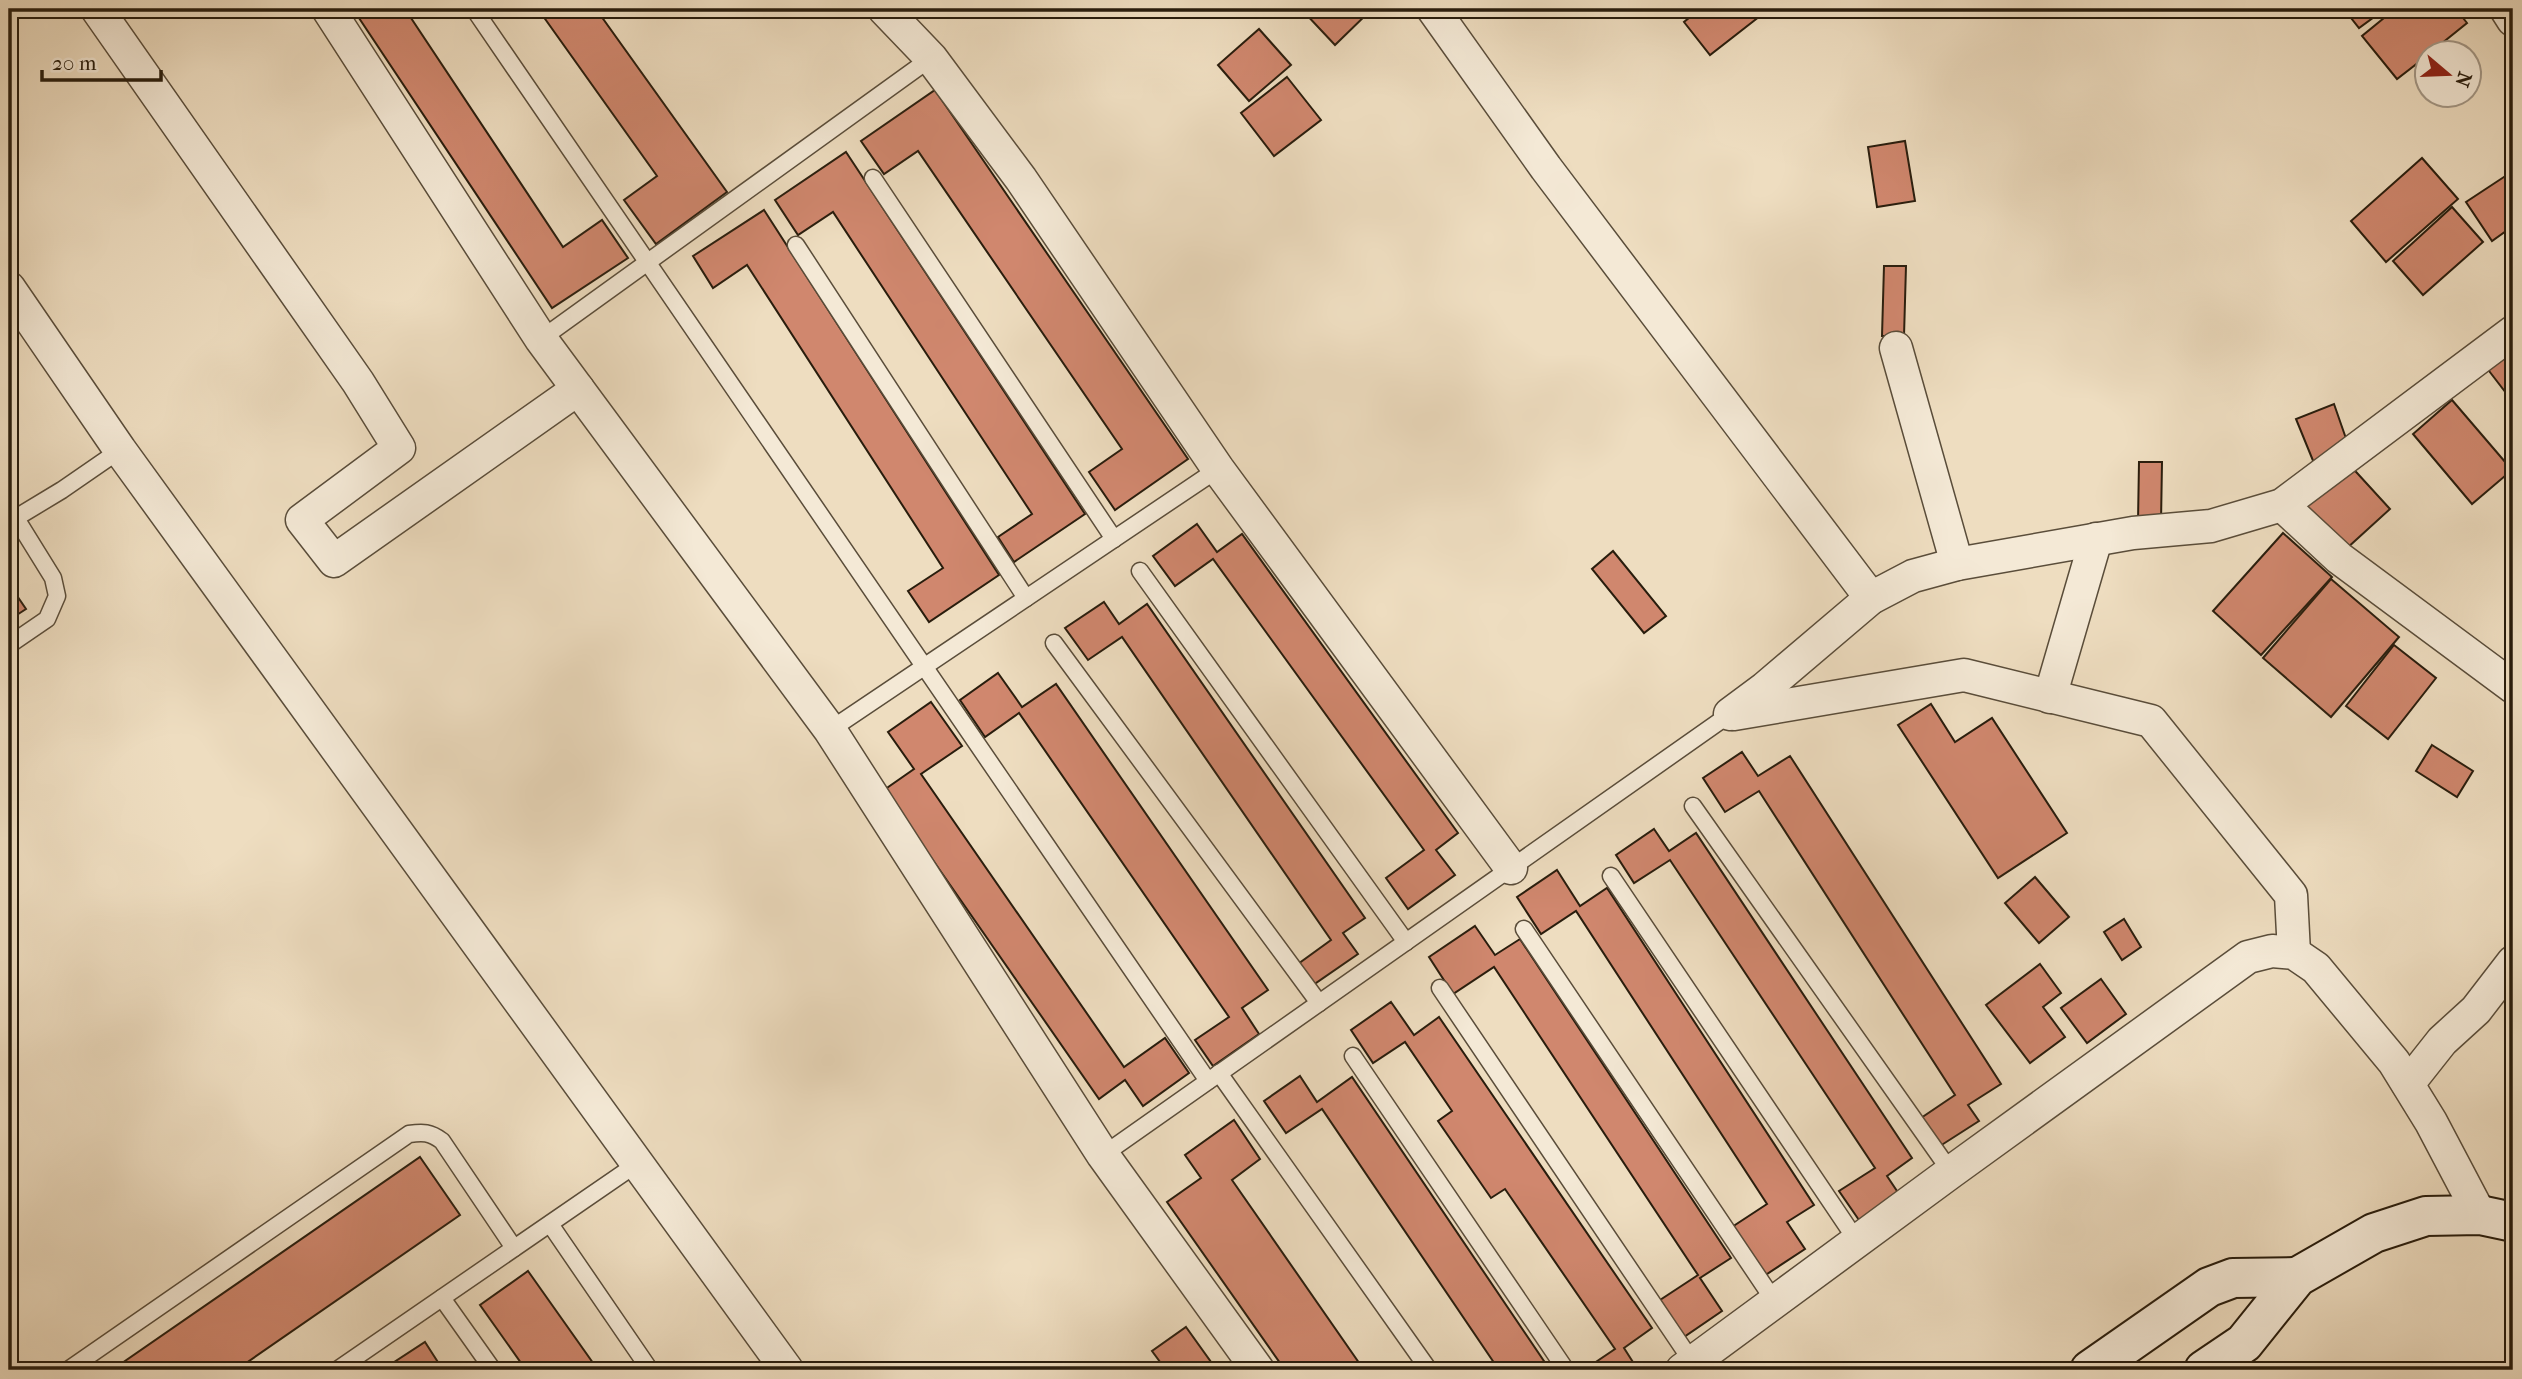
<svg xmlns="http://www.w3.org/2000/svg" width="2522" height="1379" font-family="'IM FELL French Canon',serif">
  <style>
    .building { fill: #d0876e; stroke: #291d0d; stroke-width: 2 }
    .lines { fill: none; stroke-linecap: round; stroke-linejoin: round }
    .lane-casing { stroke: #5a4d3a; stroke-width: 19 }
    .street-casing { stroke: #5a4d3a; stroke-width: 35 }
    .secondary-casing { stroke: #291d0d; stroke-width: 42 }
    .lane { stroke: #f4e9d6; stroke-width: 16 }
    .street { stroke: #f4e9d6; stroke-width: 32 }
    .secondary { stroke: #f4e9d6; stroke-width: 38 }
  </style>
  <rect width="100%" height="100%" fill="#eeddc0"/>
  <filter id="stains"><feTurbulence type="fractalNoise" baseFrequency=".00286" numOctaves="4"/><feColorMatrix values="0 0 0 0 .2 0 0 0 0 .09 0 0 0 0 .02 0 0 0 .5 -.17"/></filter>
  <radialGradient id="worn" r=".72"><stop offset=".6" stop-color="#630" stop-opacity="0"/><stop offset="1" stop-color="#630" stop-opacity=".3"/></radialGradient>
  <g class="building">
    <polygon points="353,9 405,9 563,247 602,220 628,258 552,308"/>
    <polygon points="538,9 596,9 727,192 656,244 624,200 657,176"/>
    <polygon points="1305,9 1372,9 1335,45 1303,11"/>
    <polygon points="1700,9 1769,9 1710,55 1684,22"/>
    <polygon points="2344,9 2385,9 2359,28"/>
    <polygon points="2395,9 2456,9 2467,23 2431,52 2428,52 2428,55 2397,79 2362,36"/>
    <polygon points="1259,29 1291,65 1249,101 1218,65"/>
    <polygon points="1287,77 1321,120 1274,156 1241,113"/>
    <polygon points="935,90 1188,459 1115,510 1089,472 1122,449 918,151 884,174 861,141"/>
    <polygon points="1905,141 1915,201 1877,207 1868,147"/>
    <polygon points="846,152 1085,514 1014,562 998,537 1032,514 833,212 798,235 775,200"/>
    <polygon points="2422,158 2458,199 2386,262 2351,221"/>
    <polygon points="2513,171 2513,226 2492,241 2466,202"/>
    <polygon points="2452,207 2483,242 2423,295 2393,261"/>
    <polygon points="764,210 999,575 929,622 908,591 943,568 747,265 713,288 693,256"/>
    <polygon points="1884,266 1906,266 1904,336 1882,336"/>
    <polygon points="2513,344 2513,402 2486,367"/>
    <polygon points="2452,400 2512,470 2472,504 2413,434"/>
    <polygon points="2334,404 2350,450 2316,468 2296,419"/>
    <polygon points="2139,462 2162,462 2161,523 2138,522"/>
    <polygon points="2347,462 2390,509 2346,549 2304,503"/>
    <polygon points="1197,524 1217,552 1242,534 1458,833 1436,850 1455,875 1408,909 1386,878 1424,850 1213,559 1175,586 1153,556"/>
    <polygon points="2283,533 2332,577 2261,655 2213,611"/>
    <polygon points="1613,551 1666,616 1644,633 1592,569"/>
    <polygon points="2331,579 2399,637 2331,717 2263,658"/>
    <polygon points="9,584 26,609 9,620"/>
    <polygon points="1104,602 1119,624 1147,604 1365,918 1343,933 1358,954 1313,985 1298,964 1331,940 1122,637 1088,660 1065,628"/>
    <polygon points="2394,645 2436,678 2388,739 2346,706"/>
    <polygon points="998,673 1022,707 1056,684 1268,990 1242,1008 1259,1034 1213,1066 1195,1040 1229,1017 1019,713 985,737 960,700"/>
    <polygon points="931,702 962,746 921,774 1124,1067 1165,1038 1189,1073 1143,1106 1125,1080 1099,1099 884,790 914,769 888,732"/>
    <polygon points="1931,704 1955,742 1992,718 2067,833 1998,878 1898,725"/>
    <polygon points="2432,745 2473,771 2457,797 2416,771"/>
    <polygon points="1742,752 1758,776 1790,756 2001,1084 1968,1105 1979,1121 1940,1146 1921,1118 1955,1095 1759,791 1725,812 1703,778"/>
    <polygon points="1654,829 1669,851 1696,833 1912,1158 1887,1176 1901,1197 1861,1223 1839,1191 1875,1168 1670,860 1634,883 1616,855"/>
    <polygon points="1557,870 1580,906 1607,888 1814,1205 1787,1222 1805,1249 1764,1276 1732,1227 1767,1204 1576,911 1541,934 1517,897"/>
    <polygon points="2035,877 2069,917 2039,943 2005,903"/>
    <polygon points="2124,919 2141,947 2122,960 2104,932"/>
    <polygon points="1475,926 1495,955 1520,939 1731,1258 1700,1278 1722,1311 1681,1339 1657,1302 1698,1275 1494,967 1453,994 1429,957"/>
    <polygon points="2040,964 2061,993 2043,1007 2065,1037 2030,1063 1986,1005"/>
    <polygon points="2101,979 2126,1014 2087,1043 2061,1008"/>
    <polygon points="1391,1002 1414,1035 1439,1017 1652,1328 1624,1348 1638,1370 1584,1370 1615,1349 1505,1189 1491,1198 1438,1121 1452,1111 1405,1042 1373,1063 1351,1030"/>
    <polygon points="1300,1076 1317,1102 1352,1077 1550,1370 1499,1370 1322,1109 1286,1133 1264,1101"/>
    <polygon points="1234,1120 1260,1159 1232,1180 1364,1370 1285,1370 1167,1202 1201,1178 1185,1155"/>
    <polygon points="420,1157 460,1215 236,1370 112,1370"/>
    <polygon points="528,1271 598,1370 526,1370 480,1305"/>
    <polygon points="1186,1327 1216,1369 1215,1370 1166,1370 1152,1351"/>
    <polygon points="425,1342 443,1370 382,1370"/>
  </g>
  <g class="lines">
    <defs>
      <g id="lane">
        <polyline points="474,9 1208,1081"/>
        <polyline points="873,178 1114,539"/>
        <polyline points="796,245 1026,598"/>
        <polyline points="541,339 931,58"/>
        <polyline points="9,507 53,578 57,596 47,619 9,645"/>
        <polyline points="9,522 62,490 120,450"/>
        <polyline points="1140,571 1406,942"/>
        <polyline points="1054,643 1319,1003"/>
        <polyline points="830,730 1218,469"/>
        <polyline points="1693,806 1951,1172"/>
        <polyline points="1611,876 1857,1241"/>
        <polyline points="1524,929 1775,1302"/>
        <polyline points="1440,988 1693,1363"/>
        <polyline points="1353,1056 1566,1370"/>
        <polyline points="1219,1073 1429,1370"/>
        <polyline points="1103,1155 1730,714"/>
        <polyline points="550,1224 650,1370"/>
        <polyline points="442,1298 493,1370"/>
        <path d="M68 1370 409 1134C423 1132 430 1132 442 1141L514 1248"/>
        <polyline points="337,1370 638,1163"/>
      </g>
      <g id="street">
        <polyline points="97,9 358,382 399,448 302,520 334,561 578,389"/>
        <polyline points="328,9 541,339 830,730 1103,1155 1258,1370"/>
        <polyline points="884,9 931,58 1021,179 1218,469 1511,868"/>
        <polyline points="1433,9 1546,168 1871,598"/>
        <polyline points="2506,9 2513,20"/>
        <polyline points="9,288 120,450 787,1370"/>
        <polyline points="1896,348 1957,564"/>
        <polyline points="2282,505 2339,558 2513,687"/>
        <polyline points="2050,697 2096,539"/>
        <polyline points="1730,714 1765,688 1871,598 1913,576 1957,564 2133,533 2211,526 2282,505 2513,332"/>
        <polyline points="1734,714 1964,675 2151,721 2291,895 2294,953"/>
        <polyline points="2408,1084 2442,1041 2476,1010 2513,962"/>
        <polyline points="1682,1370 1951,1172 2248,957 2272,951 2294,953 2316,968 2394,1062 2431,1122 2480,1215"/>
      </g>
      <g id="secondary">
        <polyline points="2090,1370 2209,1287 2233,1278 2297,1277"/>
        <polyline points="2204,1370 2244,1343 2297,1277 2374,1233 2426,1216 2480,1215 2513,1222"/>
      </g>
    </defs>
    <use href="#lane" class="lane-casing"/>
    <use href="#street" class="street-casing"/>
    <use href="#secondary" class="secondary-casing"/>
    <use href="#lane" class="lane"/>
    <use href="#street" class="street"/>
    <use href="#secondary" class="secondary"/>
  </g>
  <rect width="2522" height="1379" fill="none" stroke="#eeddc0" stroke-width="35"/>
  <rect x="10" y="10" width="2501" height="1358" fill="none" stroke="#291d0d" stroke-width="3.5"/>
  <rect x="18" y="18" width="2487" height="1344" fill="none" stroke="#291d0d" stroke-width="2"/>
  <g transform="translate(2448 74) rotate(109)"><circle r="33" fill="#f4e9d6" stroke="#a39786" stroke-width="2"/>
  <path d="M0-5L12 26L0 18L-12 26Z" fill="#8f2418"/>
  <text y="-10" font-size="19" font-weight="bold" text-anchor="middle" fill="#291d0d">N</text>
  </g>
  <path d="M42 70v10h119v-10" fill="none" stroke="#291d0d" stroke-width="3.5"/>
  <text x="52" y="70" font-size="21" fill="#291d0d" stroke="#f4e9d6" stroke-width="5" paint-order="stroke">20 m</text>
  <rect width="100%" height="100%" filter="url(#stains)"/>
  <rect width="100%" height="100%" fill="url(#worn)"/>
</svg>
